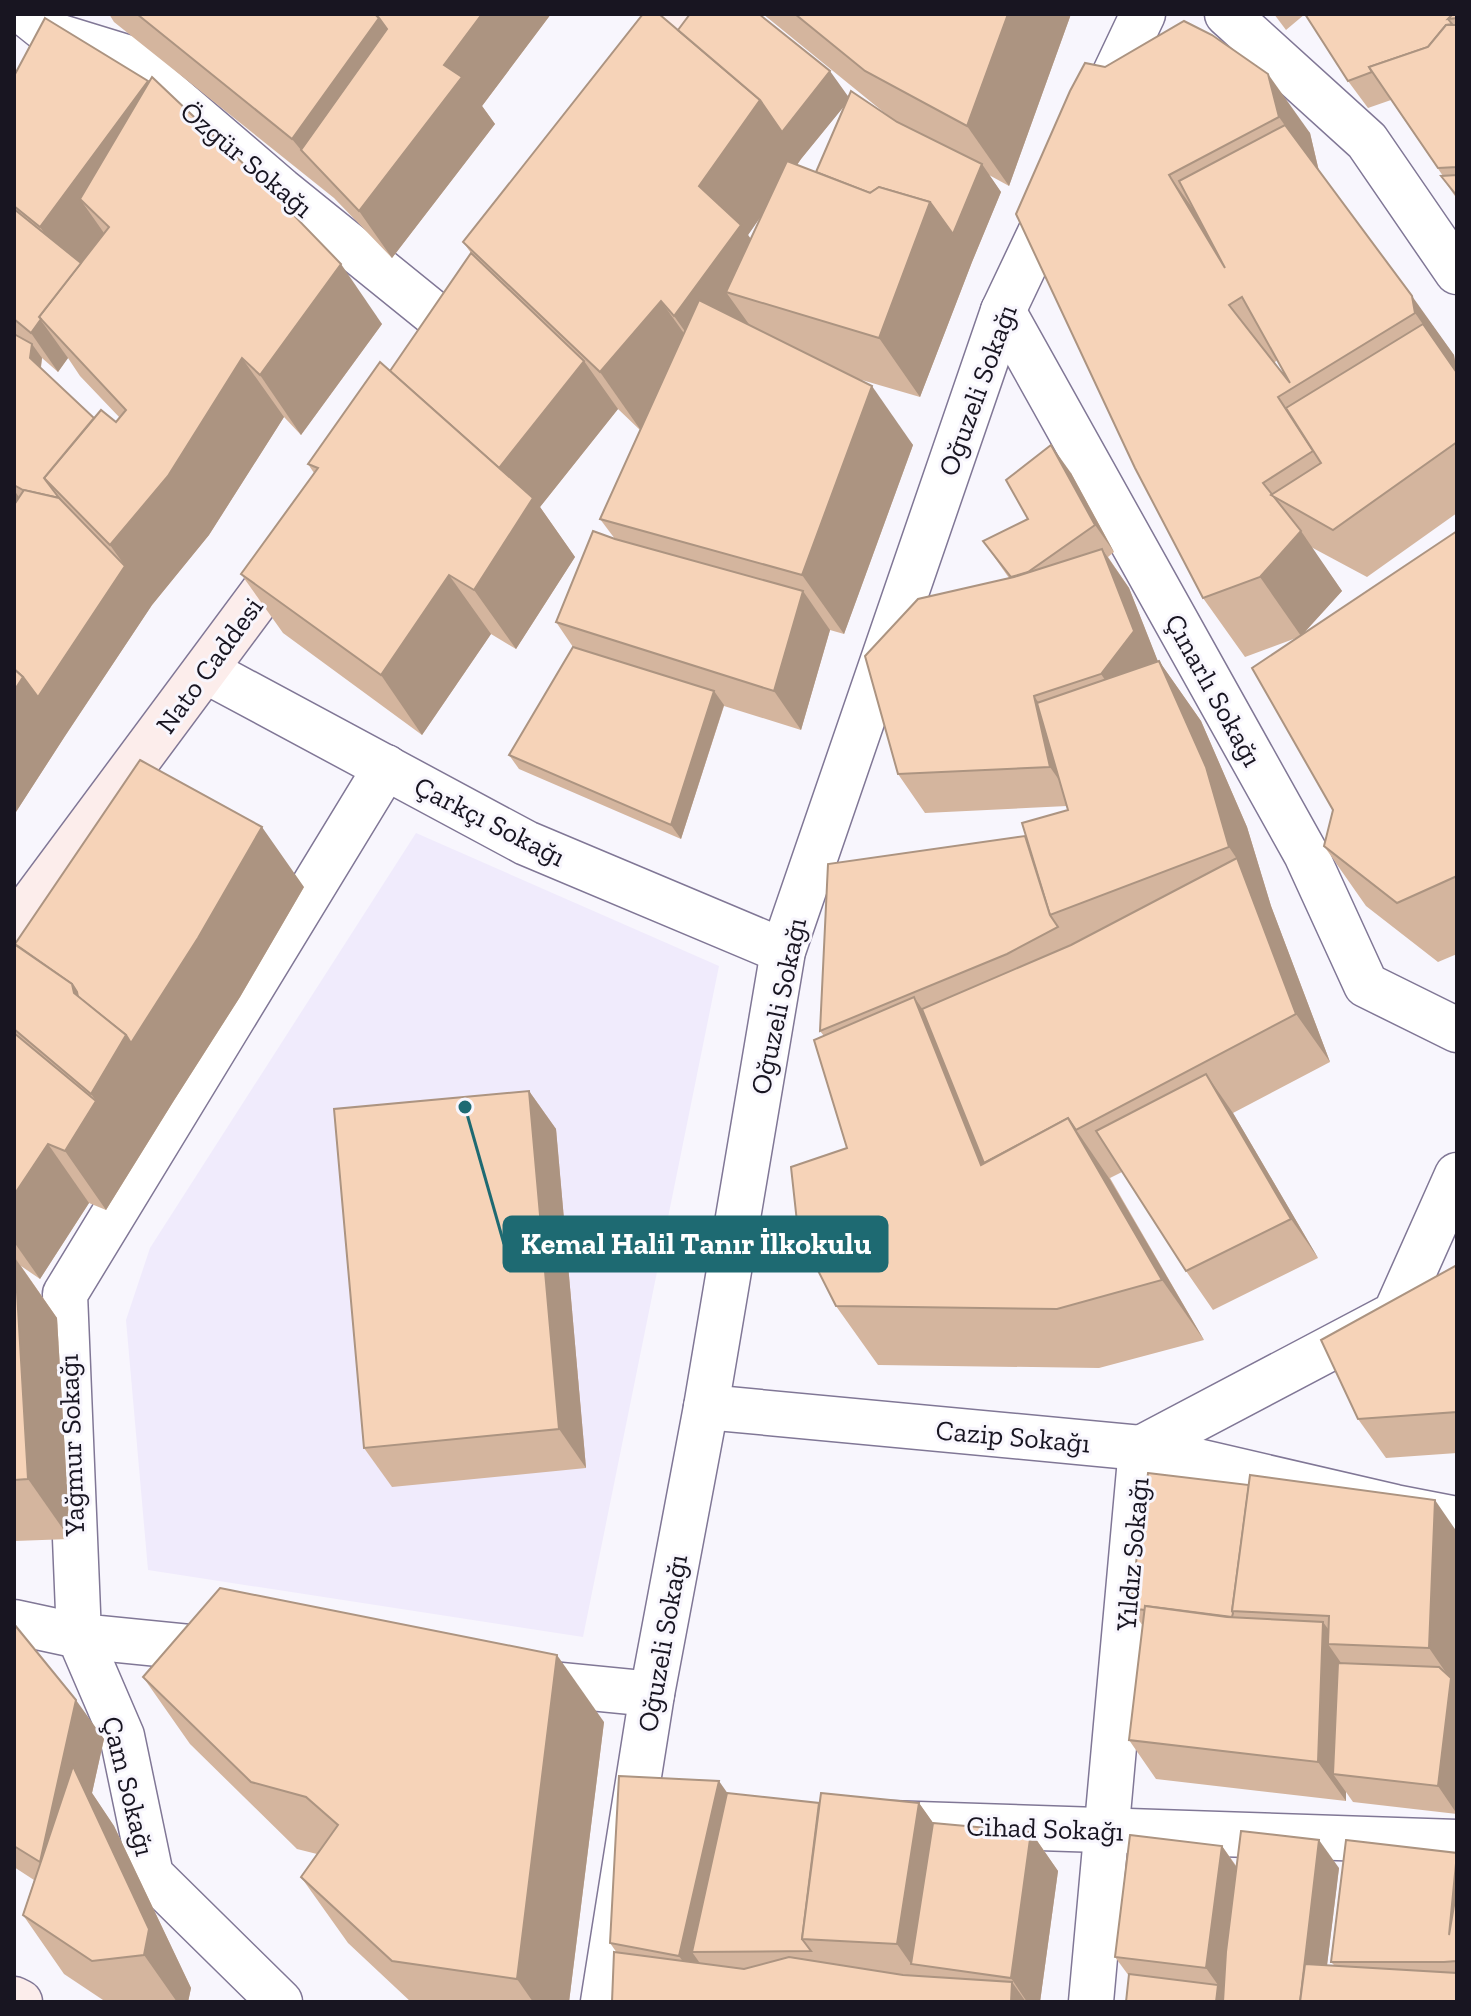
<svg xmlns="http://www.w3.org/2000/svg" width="1471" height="2016" font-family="'Zilla Slab',serif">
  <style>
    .built { fill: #f0ebfc }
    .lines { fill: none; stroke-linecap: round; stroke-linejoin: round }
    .street-casing { stroke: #807796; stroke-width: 47 }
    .secondary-casing { stroke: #807796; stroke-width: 47 }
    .street { stroke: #fff; stroke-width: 44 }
    .secondary { stroke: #fcedeb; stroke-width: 44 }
    .wall { fill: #d4b59e; fill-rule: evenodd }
    .shaded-wall { fill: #ac9481 }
    .building { fill: #f6d3b8; stroke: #ac9481; stroke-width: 2; fill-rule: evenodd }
    .labels { text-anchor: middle; stroke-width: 6; stroke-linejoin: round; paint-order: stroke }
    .street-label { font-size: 28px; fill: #181521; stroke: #f8f6fd }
    .leader { fill: none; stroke: #1e6a72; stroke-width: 3 }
    .callout-dot { fill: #1e6a72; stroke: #f8f6fd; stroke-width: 3 }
    .callout { fill: #1e6a72; stroke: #1e6a72; stroke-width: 3 }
    .callout-label { font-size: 30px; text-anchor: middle; font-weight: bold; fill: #fff }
  </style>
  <rect width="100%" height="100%" fill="#f8f6fd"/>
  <polygon class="built" points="416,833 719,966 583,1637 148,1570 126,1320 150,1248"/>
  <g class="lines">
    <defs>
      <g id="street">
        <polyline points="26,14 51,34 126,57 281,190 454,330"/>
        <polyline points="1227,14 1367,141 1457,272"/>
        <polyline points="1098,109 1143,14"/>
        <polyline points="1003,311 1306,854 1366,985 1457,1030"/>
        <polyline points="206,671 526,843 783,951"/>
        <polyline points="706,1407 1141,1448 1395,1507 1457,1519"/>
        <polyline points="14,1622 79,1636 122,1736 151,1875 280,2002"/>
        <polyline points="229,1651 79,1636 65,1294 386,767"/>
        <polyline points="520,1681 652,1694"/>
        <polyline points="887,1823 1457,1842"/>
        <polyline points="603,2002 652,1694 706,1407 783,951 1003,311 1059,193"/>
        <polyline points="1091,2002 1141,1448 1395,1314 1457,1175"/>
      </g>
      <g id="secondary">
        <polyline points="641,75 686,14"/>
        <polyline points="14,927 294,550"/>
        <polyline points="14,1999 20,2002"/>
      </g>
    </defs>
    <use href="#street" class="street-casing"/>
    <use href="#secondary" class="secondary-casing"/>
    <use href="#street" class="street"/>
    <use href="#secondary" class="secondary"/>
  </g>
  <g class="wall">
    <polygon points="109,14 551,14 482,106 495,124 392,258 334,198 114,22"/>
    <path d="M763 14H1071L1009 186 989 175 1001 192 972 262 920 397 855 378 913 445 844 634 830 630 801 730 724 706 681 839 519 769 509 755 573 647 556 622 615 539 600 519 640 430 618 409 540 507 575 557 516 649 491 634 422 735 283 633 241 574 314 473 308 464 390 371 471 253 463 242 678 30 848 96 892 119ZM844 106 816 172 797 165 801 159ZM761 216 751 239 748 235Z"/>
    <polygon points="1274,14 1305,14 1286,30"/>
    <polygon points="1457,14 1457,199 1441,176 1443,176 1391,100 1368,108 1348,81"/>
    <path d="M1184 21 1310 133 1319 171 1454 355 1457 373V513L1367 577 1311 547 1342 591 1303 634 1457 531V954L1438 962 1366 906 1324 846 1333 810 1299 637 1245 657 1203 598 1105 67ZM1277 360 1290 383 1274 363Z"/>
    <path d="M14 76 382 324 301 435 284 417 209 535 152 605 65 736 14 815ZM42 358 58 372 68 358 80 376 120 418 116 422 94 418 41 368Z"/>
    <polygon points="1071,473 1114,552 1108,557 1129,588 1158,662 1159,661 1201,721 1247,827 1271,906 1330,1062 1233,1113 1318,1258 1213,1310 1186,1271 1122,1172 1110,1178 1204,1340 1099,1368 878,1365 836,1306 847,1148 824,1036 820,1031 1025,836 1068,810 1067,806 925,813 898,774 1009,578 983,541 1028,519"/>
    <polygon points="304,887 240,997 173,1102 106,1210 89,1203 40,1279 21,1266 57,1318 70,1539 14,1541 14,944"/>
    <polygon points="529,1091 556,1129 586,1468 392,1487 364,1448"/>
    <polygon points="1457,1265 1457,1453 1386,1458 1358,1419"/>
    <polygon points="1457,1532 1456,1685 1457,1687 1457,1814 1353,1802 1346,1792 1346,1801 1156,1779 1129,1740 1143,1626 1130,1608"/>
    <polygon points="14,1624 104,1739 92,1793 114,1826 191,1988 188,2002 106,2002 64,1974 23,1915 34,1880 14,1867"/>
    <polygon points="143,1677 604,1722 569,2002 411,2002 348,1943 301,1877 317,1854 297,1849 190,1744"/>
    <polygon points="727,1793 819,1803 919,1803 933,1823 1031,1832 1058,1871 1040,2002 612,2002 617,1953 610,1943"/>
    <polygon points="1222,1846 1237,1867 1339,1868 1327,1965 1334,1965 1331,1962 1457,1853 1457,2002 1126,2002 1129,1976 1115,1957"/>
  </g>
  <g class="shaded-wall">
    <polygon points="482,14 551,14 482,106 495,124 392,258 359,211 444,65"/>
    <polygon points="1008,14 1071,14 1009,186 967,126"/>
    <polygon points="379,18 421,77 301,150 292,139"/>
    <polygon points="830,71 850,99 801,159 748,235 782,284 726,292 751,327 716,375 674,316 699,186 760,100"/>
    <polygon points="1268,74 1310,133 1320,176 1279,117"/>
    <polygon points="148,81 182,129 80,199 104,233 73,274 40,227"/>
    <polygon points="982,164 1001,192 972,262 920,397 879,338 930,202"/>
    <polygon points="1169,175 1211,234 1225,268"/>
    <polygon points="341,264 382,324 301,435 260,375"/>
    <polygon points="1412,296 1454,355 1457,373 1415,313"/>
    <polygon points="661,301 703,360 642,432 600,372"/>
    <polygon points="40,319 68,358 58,372 31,333"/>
    <polygon points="32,344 42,358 40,372 30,358"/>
    <polygon points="242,358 284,417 209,535 152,605 65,736 14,815 14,691 23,677 125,566 110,545"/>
    <polygon points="584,361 618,409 540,507 575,557 516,649 474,590 497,471"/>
    <polygon points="872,386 913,445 844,634 802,575"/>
    <polygon points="1051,445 1071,473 1114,552 1095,525"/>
    <polygon points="14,490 33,517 14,547"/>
    <polygon points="1301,531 1342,591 1301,636 1260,577"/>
    <polygon points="1102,549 1129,588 1161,669 1128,713 1101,674"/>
    <polygon points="449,575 491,634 422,735 381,675"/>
    <polygon points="803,591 830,630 801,730 774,691"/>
    <polygon points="1159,661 1201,721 1247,827 1271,906 1330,1062 1296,1014 1237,859 1229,847"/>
    <polygon points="714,691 724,705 681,839 671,825"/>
    <polygon points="1034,696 1061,735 1077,806 1050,767"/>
    <polygon points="262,827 304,887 240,997 173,1102 106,1210 65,1151 96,1101 91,1094 72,984 126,1035"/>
    <polygon points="914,997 955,1056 1001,1170 981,1165"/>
    <polygon points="1206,1074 1233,1113 1318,1258 1291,1219"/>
    <polygon points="529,1091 556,1129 586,1468 559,1429"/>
    <polygon points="1068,1118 1109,1178 1204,1340 1162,1280"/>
    <polygon points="48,1144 89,1203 40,1279 14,1242 14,1195"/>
    <polygon points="15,1258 57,1318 70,1539 28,1479"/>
    <polygon points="1435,1500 1457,1532 1456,1685 1457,1687 1457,1814 1438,1786 1451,1680 1429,1648"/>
    <polygon points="1323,1622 1339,1644 1328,1644 1350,1676 1333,1774 1346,1792 1346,1801 1318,1762"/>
    <polygon points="557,1655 604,1722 569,2002 533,2002 517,1979"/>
    <polygon points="76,1700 104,1739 92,1793 114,1826 191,1988 188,2002 177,2002 144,1955 40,1862"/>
    <polygon points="719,1781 761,1841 692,1952 724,1997 711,2002 679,1956"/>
    <polygon points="919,1803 961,1862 911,1964 897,1944"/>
    <polygon points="1031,1832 1058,1871 1040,2002 1027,2002 1011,1978"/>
    <polygon points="1319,1840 1339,1868 1324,1990 1305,1963"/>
    <polygon points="1222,1846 1241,1874 1230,2002 1216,2002 1218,1985 1206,1968"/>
    <polygon points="1457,1863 1457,1946 1449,1935"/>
    <polygon points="1012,1982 1026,2002 1011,2002"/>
  </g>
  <g class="building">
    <polygon points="137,14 375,14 379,18 292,139"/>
    <polygon points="375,14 482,14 444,65 462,77 359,211 301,150 387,29 379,18"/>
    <polygon points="643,14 659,14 760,100 699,186 741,225 674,316 661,301 600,372 463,242"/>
    <polygon points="690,14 759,14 830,71 782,132 760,100 678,30"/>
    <polygon points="795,14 1008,14 967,126 865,71"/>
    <polygon points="1305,14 1453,14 1448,19 1452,24 1446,25 1428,47 1369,67 1372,72 1348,81"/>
    <polygon points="1453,14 1457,14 1457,18 1448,19"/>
    <polygon points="45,18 148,81 40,227 14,206 14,76"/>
    <path d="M1184 21 1212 35 1268 74 1279 117 1169 175 1225 268 1179 181 1285 125 1412 296 1415 313 1278 397 1313 451 1263 483 1301 531 1260 577 1203 598 1135 468 1016 214 1070 91 1085 63 1105 67ZM1242 297 1290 383 1229 305Z"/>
    <polygon points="1446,25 1457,25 1457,167 1438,168 1369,67 1428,47"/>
    <polygon points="152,77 250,170 341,264 260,375 242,358 168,476 110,545 44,478 101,410 116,422 126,410 39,317 109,227 80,199"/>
    <polygon points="851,91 897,122 982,164 953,234 930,202 879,187 870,193 816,172"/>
    <polygon points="787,161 870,193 879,187 930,202 879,338 726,292"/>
    <polygon points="1457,175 1457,196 1441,176"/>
    <polygon points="14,209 81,263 39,317 41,319 31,333 14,319"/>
    <polygon points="471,253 584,361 499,468 390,371"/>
    <polygon points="699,300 872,386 802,575 600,519"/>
    <polygon points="1423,324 1457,373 1457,442 1333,530 1271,495 1321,463 1286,408"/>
    <polygon points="14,334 32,344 30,358 94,418 44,478 59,498 23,490 14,485"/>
    <polygon points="380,362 533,498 474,590 449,575 381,675 241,574 318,468 308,464"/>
    <polygon points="1051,445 1095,525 1028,572 1011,577 983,541 1028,519 1006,480"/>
    <polygon points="24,490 59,498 125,566 38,697 23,677 14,669 14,505"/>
    <polygon points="593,531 615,539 803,591 774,691 556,622"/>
    <polygon points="1457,531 1457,776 1456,777 1457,781 1457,876 1397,903 1324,846 1333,810 1252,668"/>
    <polygon points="1102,549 1134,631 1101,674 1034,696 1050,767 898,774 865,656 918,599 1014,577"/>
    <polygon points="573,647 714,691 671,825 509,755"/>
    <polygon points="1159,661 1206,767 1229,847 1050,915 1022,823 1068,810 1037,703"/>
    <polygon points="14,669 23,677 14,691"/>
    <polygon points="140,760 262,827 198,938 131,1043 126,1035 78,997 77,992 72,984 15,944"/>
    <polygon points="1025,836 1050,915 1058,927 1007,954 820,1031 828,864"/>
    <polygon points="1237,858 1296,1014 1076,1130 1068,1118 984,1163 922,1009 1071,945"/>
    <polygon points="14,944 72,984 74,993 126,1035 91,1094 14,1029"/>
    <polygon points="914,997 981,1165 1068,1118 1162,1280 1057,1309 836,1306 798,1231 791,1167 847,1148 814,1040"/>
    <polygon points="14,1033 96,1101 65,1151 48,1144 14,1195"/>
    <polygon points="1206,1074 1291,1219 1186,1271 1096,1131"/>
    <polygon points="529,1091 559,1429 364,1448 334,1109"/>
    <polygon points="14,1258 15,1258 28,1479 14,1480"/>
    <polygon points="1457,1265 1457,1412 1358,1419 1321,1340"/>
    <polygon points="1148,1473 1249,1485 1232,1611 1233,1613 1232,1617 1145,1606 1145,1610 1130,1608"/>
    <polygon points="1250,1475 1435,1500 1429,1648 1328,1644 1329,1616 1232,1611"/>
    <polygon points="220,1588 557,1655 517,1979 392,1961 301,1877 338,1825 306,1797 251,1782 143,1677"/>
    <polygon points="1145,1606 1227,1617 1323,1622 1318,1762 1129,1740"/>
    <polygon points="14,1624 76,1700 40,1862 14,1846"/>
    <polygon points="1338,1663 1439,1667 1451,1678 1438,1786 1333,1774"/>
    <polygon points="73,1766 149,1929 144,1955 92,1961 23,1915"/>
    <polygon points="619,1776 719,1781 679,1956 610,1943"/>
    <polygon points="727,1793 819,1803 802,1939 811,1951 692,1952"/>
    <polygon points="821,1793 919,1803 897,1944 802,1939"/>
    <polygon points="933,1823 1031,1832 1011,1978 911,1964"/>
    <polygon points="1241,1831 1319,1840 1300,2002 1223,2002 1226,1952"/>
    <polygon points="1130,1835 1222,1846 1206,1968 1115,1957"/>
    <polygon points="1346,1840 1457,1853 1449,1935 1457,1888 1457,1961 1444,1962 1331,1962"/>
    <polygon points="614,1952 744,1969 789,1957 903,1975 1012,1982 1011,2002 612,2002"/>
    <polygon points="1305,1964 1457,1973 1457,2002 1300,2002"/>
    <polygon points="1129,1974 1218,1985 1216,2002 1126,2002"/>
  </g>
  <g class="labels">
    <g class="street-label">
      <text transform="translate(247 159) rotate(40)" y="10">Özgür Sokağı</text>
      <text transform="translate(977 390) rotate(-70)" y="10">Oğuzeli Sokağı</text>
      <text transform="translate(209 665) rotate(-54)" y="10">Nato Caddesi</text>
      <text transform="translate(1214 690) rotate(61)" y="10">Çınarlı Sokağı</text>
      <text transform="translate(490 821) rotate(27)" y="10">Çarkçı Sokağı</text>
      <text transform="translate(778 1006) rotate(-78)" y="10">Oğuzeli Sokağı</text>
      <text transform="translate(1013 1436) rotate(5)" y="10">Cazip Sokağı</text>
      <text transform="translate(71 1445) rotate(-92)" y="10">Yağmur Sokağı</text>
      <text transform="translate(1132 1554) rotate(-85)" y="10">Yıldız Sokağı</text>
      <text transform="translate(662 1643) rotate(-80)" y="10">Oğuzeli Sokağı</text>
      <text transform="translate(129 1786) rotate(76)" y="10">Çam Sokağı</text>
      <text transform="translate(1045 1828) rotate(2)" y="10">Cihad Sokağı</text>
    </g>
  </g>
  <path class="leader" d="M465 1107L504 1244"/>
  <circle class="callout-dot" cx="465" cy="1107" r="8"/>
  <rect class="callout" x="504" y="1217" width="383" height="54" rx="8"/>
  <g class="callout-label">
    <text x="696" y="1254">Kemal Halil Tanır İlkokulu</text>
  </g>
  <rect width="1471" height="2016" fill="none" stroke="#181521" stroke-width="32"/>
</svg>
